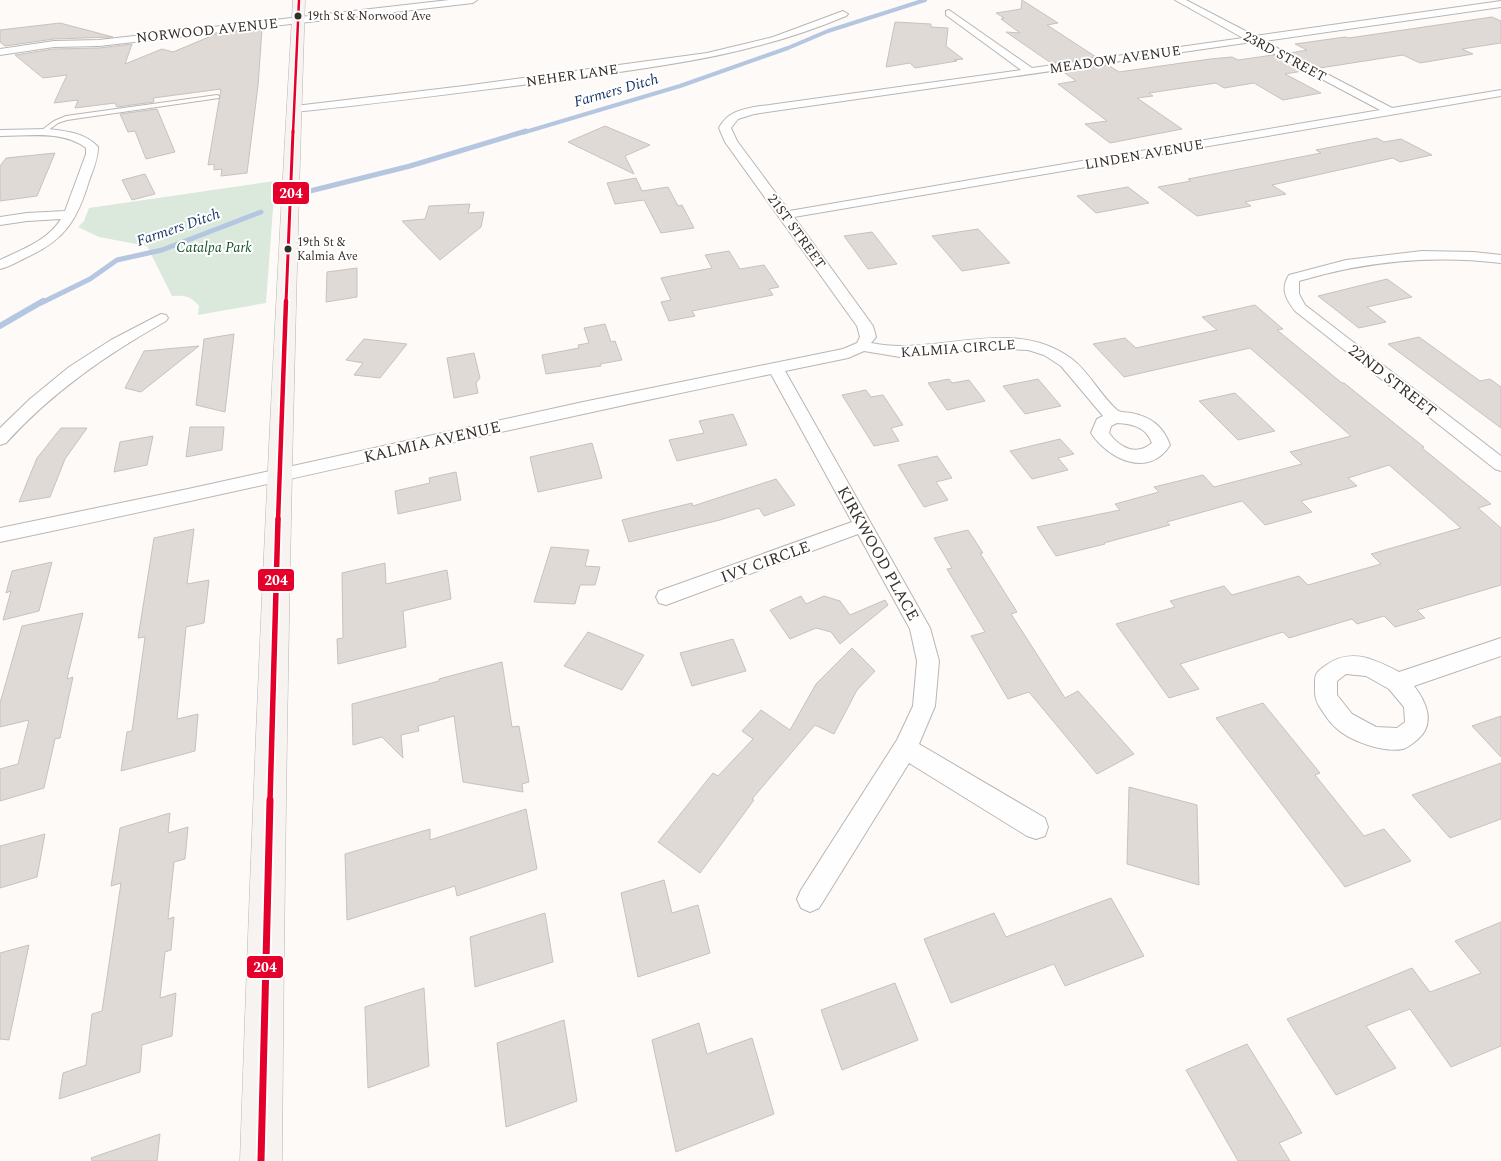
<svg xmlns="http://www.w3.org/2000/svg" width="1501" height="1161" font-family="Spectral,serif">
  <style>
    .green { fill: #dae9db }
    .lines { fill: none; stroke-linecap: round; stroke-linejoin: round }
    .stream-far2 { stroke: #b5c6e1; stroke-width: 4 }
    .stream-far1 { stroke: #b5c6e1; stroke-width: 5 }
    .stream { stroke: #b5c6e1; stroke-width: 6 }
    .building { fill: #dfdad6; stroke: #c8c2bf }
    .lane-casing { stroke: #b9b5b2; stroke-width: 2 }
    .street-casing { stroke: #b9b5b2; stroke-width: 2 }
    .secondary-casing { stroke: #b9b5b2; stroke-width: 1 }
    .lane { fill: #fffefe; fill-rule: evenodd }
    .street { fill: #fffefe; fill-rule: evenodd }
    .secondary { fill: #f6f3f1; fill-rule: evenodd }
    .bus-1-far4-casing { stroke: #fff; stroke-width: 4.5 }
    .bus-1-far3-casing { stroke: #fff; stroke-width: 5.5 }
    .bus-1-far2-casing { stroke: #fff; stroke-width: 8 }
    .bus-1-far1-casing { stroke: #fff; stroke-width: 9 }
    .bus-1-casing { stroke: #fff; stroke-width: 11 }
    .bus-1-far4 { stroke: #e4002b; stroke-width: 2.5 }
    .bus-1-far3 { stroke: #e4002b; stroke-width: 3 }
    .bus-1-far2 { stroke: #e4002b; stroke-width: 4.5 }
    .bus-1-far1 { stroke: #e4002b; stroke-width: 5.5 }
    .bus-1 { stroke: #e4002b; stroke-width: 7 }
    .bus-dot { fill: #362e29; stroke: #fff; stroke-width: 2 }
    .labels { text-anchor: middle; stroke-width: 4; stroke-linejoin: round; paint-order: stroke }
    .far-bus-label { font-size: 12px; fill: #362e29; stroke: #fff; text-anchor: start }
    .far-street-label { font-size: 14px; fill: #362e29; stroke: #fff }
    .far-park-label { font-size: 14px; font-style: italic; fill: #125228; stroke: #fff }
    .far-water-label { font-size: 15px; font-style: italic; fill: #153465; stroke: #fff }
    .street-label { font-size: 16px; fill: #362e29; stroke: #fff }
    .line-badge { stroke: #fff; stroke-width: 2 }
    .badge-label { font-size: 14px; text-anchor: middle; font-weight: bold; fill: #fff }
  </style>
  <rect width="100%" height="100%" fill="#fdfaf8"/>
  <path class="green" d="M275 181 266 303 198 315 199 306C191 296 184 295 172 296L147 246 99 237 78 227 84 221 89 208Z"/>
  <g class="lines">
    <polyline class="stream-far2" points="522,133 680,86 788,48 828,31 925,0"/>
    <g class="stream-far1">
      <polyline points="310,191 410,166 526,131"/>
      <polyline points="41,303 90,279 117,260 162,250 261,212"/>
    </g>
    <polyline class="stream" points="0,326 43,301"/>
  </g>
  <g class="building">
    <polygon points="1022,0 1058,23 1047,25 1096,57 1051,63 1006,32 1020,33 1001,19 1004,18 996,13 1021,9"/>
    <polygon points="1492,17 1501,21 1501,43 1462,49 1473,54 1420,63 1403,55 1320,68 1290,53 1307,50 1295,44 1345,37 1349,38"/>
    <polygon points="895,22 931,24 931,27 948,28 946,46 963,59 954,60 957,61 915,68 910,63 886,67"/>
    <polygon points="60,23 113,37 54,39 5,46 0,42 0,30"/>
    <polygon points="262,29 258,86 247,173 221,176 222,169 214,170 214,164 208,165 221,89 153,98 154,102 117,107 115,103 75,108 78,100 54,103 67,75 43,78 15,55 54,49 99,48 132,44 125,64 162,49 173,52 216,34"/>
    <polygon points="1273,55 1303,71 1285,74 1321,93 1283,100 1254,83 1224,88 1216,83 1149,93 1153,96 1137,98 1182,129 1110,143 1085,124 1107,121 1058,84 1076,81 1062,71 1108,65 1119,72 1210,59 1232,57 1238,60"/>
    <polygon points="157,109 175,152 146,159 135,131 128,132 120,114"/>
    <polygon points="605,126 650,145 625,156 634,174 568,142"/>
    <polygon points="1377,138 1384,142 1401,139 1432,155 1400,162 1393,158 1272,185 1286,194 1245,202 1251,206 1197,216 1158,187 1191,181 1188,179 1321,153 1316,150"/>
    <polygon points="55,153 37,196 0,201 0,166 6,158"/>
    <polygon points="145,174 155,194 132,200 122,180"/>
    <polygon points="636,178 642,191 668,187 678,206 682,205 694,228 661,233 644,200 615,204 607,183"/>
    <polygon points="1128,187 1149,203 1096,213 1077,196"/>
    <polygon points="470,204 468,213 484,212 481,227 440,260 402,221 425,219 429,206"/>
    <polygon points="978,229 1010,263 962,271 932,236"/>
    <polygon points="872,232 897,264 868,269 844,236"/>
    <polygon points="729,251 740,269 764,265 779,287 769,289 773,295 692,311 695,316 669,321 661,302 671,300 661,278 712,268 705,255"/>
    <polygon points="357,268 357,297 326,302 327,272"/>
    <polygon points="1387,279 1412,297 1367,307 1386,322 1359,328 1318,296"/>
    <polygon points="1255,305 1283,329 1277,330 1342,383 1344,383 1424,447 1422,448 1491,504 1478,508 1501,528 1501,585 1417,610 1425,618 1395,627 1384,616 1357,624 1352,619 1289,638 1283,632 1180,664 1199,689 1169,698 1116,624 1175,607 1170,601 1224,586 1232,595 1299,576 1308,585 1381,564 1371,554 1461,528 1389,465 1348,478 1357,486 1301,501 1312,512 1265,525 1242,501 1167,522 1170,525 1104,543 1105,544 1056,556 1037,527 1120,510 1115,504 1159,492 1154,487 1203,475 1214,487 1302,464 1290,452 1351,436 1250,348 1124,377 1093,344 1125,338 1136,348 1217,330 1202,317"/>
    <polygon points="605,324 611,342 615,341 622,360 600,364 601,366 546,374 542,355 579,348 578,345 589,343 584,328"/>
    <polygon points="234,334 225,412 196,405 204,339"/>
    <polygon points="1419,337 1480,381 1490,379 1501,387 1501,428 1388,344"/>
    <polygon points="364,339 407,344 380,378 354,375 363,363 346,360"/>
    <polygon points="199,346 141,392 125,388 144,351"/>
    <polygon points="474,353 480,378 476,383 478,393 454,398 447,358"/>
    <polygon points="949,379 952,383 969,380 985,401 947,410 928,383"/>
    <polygon points="1038,379 1061,406 1025,414 1003,386"/>
    <polygon points="866,390 871,397 883,395 903,425 891,428 899,441 874,446 842,395"/>
    <polygon points="1235,393 1275,431 1238,440 1199,401"/>
    <polygon points="733,414 747,445 677,461 669,440 704,433 699,421"/>
    <polygon points="190,427 224,427 222,450 186,457"/>
    <polygon points="61,428 87,428 65,459 50,497 19,502 37,458"/>
    <polygon points="153,436 147,465 114,472 120,442"/>
    <polygon points="1060,439 1074,454 1058,458 1068,470 1032,479 1010,451"/>
    <polygon points="592,443 602,478 538,492 530,457"/>
    <polygon points="937,456 952,478 936,482 948,500 924,507 898,465"/>
    <polygon points="456,472 461,500 398,514 395,491 430,483 429,478"/>
    <polygon points="776,479 795,505 764,516 759,508 720,520 629,542 622,520 692,503 693,506"/>
    <polygon points="194,529 187,584 209,580 204,623 186,627 177,719 198,714 195,751 121,771 127,732 132,731 145,637 138,638 154,538"/>
    <polygon points="968,530 983,553 980,553 1017,612 1011,614 1065,698 1078,691 1134,754 1097,774 1029,692 1008,699 971,636 985,632 947,569 952,568 934,538"/>
    <polygon points="551,547 589,550 585,566 600,567 595,585 580,585 575,604 534,602"/>
    <polygon points="52,562 39,611 3,620 11,591 6,593 12,571"/>
    <polygon points="385,563 386,584 447,570 451,599 403,611 406,647 338,664 337,639 343,638 342,573"/>
    <polygon points="801,596 806,604 824,596 840,601 850,615 885,600 888,605 840,644 831,632 816,628 790,639 770,610"/>
    <polygon points="83,613 67,679 73,677 60,738 55,739 44,788 0,801 0,769 18,764 29,720 0,727 0,703 22,626"/>
    <polygon points="588,632 644,655 622,690 564,666"/>
    <polygon points="733,639 746,671 692,686 680,653"/>
    <polygon points="852,648 875,671 857,690 834,734 815,725 752,799 754,800 700,873 658,842 713,773 718,776 753,739 742,731 761,710 790,730 816,684"/>
    <polygon points="502,662 512,727 519,726 529,782 522,784 523,792 463,782 454,716 418,726 419,731 401,735 403,758 382,737 353,745 352,704 439,681 439,679"/>
    <polygon points="1263,703 1320,773 1315,775 1364,836 1384,829 1411,861 1345,887 1216,718"/>
    <polygon points="1501,716 1501,757 1472,726"/>
    <polygon points="1501,763 1501,819 1450,838 1412,795"/>
    <polygon points="1129,787 1197,805 1199,885 1127,864"/>
    <polygon points="526,809 537,869 457,896 455,886 347,920 345,854 430,829 430,840"/>
    <polygon points="170,813 168,833 188,827 185,859 174,862 168,919 174,917 171,950 165,952 160,998 176,993 172,1036 142,1045 140,1072 59,1099 63,1073 86,1065 92,1014 102,1011 121,883 111,886 120,828"/>
    <polygon points="45,834 37,877 0,888 0,846"/>
    <polygon points="664,880 672,913 698,905 710,953 638,977 621,893"/>
    <polygon points="1111,898 1144,956 1065,986 1054,964 951,1003 924,939 994,913 1006,937"/>
    <polygon points="545,913 553,962 475,987 470,937"/>
    <polygon points="1501,922 1501,1046 1451,1067 1410,1009 1366,1026 1396,1068 1336,1095 1287,1019 1412,968 1430,992 1481,973 1455,941"/>
    <polygon points="29,945 9,1040 0,1039 0,953"/>
    <polygon points="895,983 918,1040 842,1070 821,1010"/>
    <polygon points="424,988 429,1066 368,1088 365,1007"/>
    <polygon points="564,1020 577,1101 506,1127 497,1043"/>
    <polygon points="699,1023 707,1054 752,1038 774,1114 676,1152 652,1040"/>
    <polygon points="1247,1044 1302,1133 1279,1143 1290,1161 1238,1161 1186,1070"/>
    <polygon points="160,1134 157,1161 92,1161 91,1158"/>
  </g>
  <g class="lines">
    <defs>
      <polygon id="lane" points="217,95 219,96 219,98 67,120 58,123 43,134 38,133 54,121 66,116"/>
      <g id="street">
        <polygon points="449,0 477,0 473,3 99,46 54,47 0,55 0,49 54,41 99,40"/>
        <path d="M1175 0H1186L1255 36 1501 1V7L1264 41 1392 108 1501 90V96L794 217 873 326 876 337 871 343C937 357 1012 314 1072 359 1090 373 1100 395 1117 410 1121 413 1127 412 1131 413 1151 417 1163 426 1170 445 1149 479 1108 459 1091 433L1097 419 1103 416 1061 366 1044 355 1028 350 986 348 900 357 864 351 848 358 785 371 930 628 939 661 935 706 919 744 1045 818 1048 827 1045 836 1036 839 1027 836 909 763 819 908 810 912 801 908 797 899 801 890 897 740 913 706 917 661 910 629 858 534 666 605 659 603 656 597 659 591 852 522 771 374C513 427 258 488 0 542V528L188 489 583 402 843 349 857 343 860 337 857 326 725 142 719 128C727 113 739 110 754 107L1021 70 946 15V11L949 10 1032 68 1243 38ZM1252 42 1380 110 789 211 737 141 731 128 738 119 754 114ZM1117 423C1133 424 1146 427 1152 443 1136 457 1119 447 1109 433L1111 426Z"/>
        <path d="M843 11 848 14 846 16C752 56 662 66 562 80 473 91 384 103 295 112L290 109 295 106 464 86 707 53 773 37Z"/>
        <path d="M49 129C66 131 86 133 98 147 98 159 93 170 89 181 77 221 64 241 25 258 17 262 9 267 0 269V260C23 249 47 241 61 219L27 221 0 225V217L27 213 65 211 86 154V148C63 130 28 136 0 136V130Z"/>
        <path d="M1422 251 1474 252 1501 255V263C1431 255 1367 261 1299 281V294L1305 305 1501 456V471L1495 469 1295 311C1286 299 1280 289 1289 275L1346 260Z"/>
        <path d="M161 314 166 315 168 318 166 321C106 355 52 392 6 443L0 445V428L30 399 69 367 111 340Z"/>
        <path d="M1501 638V656L1414 686C1426 701 1436 724 1418 739 1413 743 1409 747 1403 749 1384 753 1349 741 1335 727 1329 722 1324 713 1319 706 1314 698 1315 690 1315 681 1315 673 1319 670 1325 666 1350 647 1374 659 1399 672ZM1346 674 1366 676 1389 689 1404 707 1405 722 1397 728 1376 727 1352 714 1337 695V681Z"/>
      </g>
      <path id="secondary" d="M293 0H305C292 387 285 774 282 1161H240C253 774 270 387 293 0Z"/>
    </defs>
    <use href="#lane" class="lane-casing"/>
    <use href="#street" class="street-casing"/>
    <use href="#secondary" class="secondary-casing"/>
    <use href="#lane" class="lane"/>
    <use href="#street" class="street"/>
    <use href="#secondary" class="secondary"/>
    <defs>
      <polyline id="bus-1-far4" points="293,133 299,0"/>
      <polyline id="bus-1-far3" points="286,303 293,131"/>
      <polyline id="bus-1-far2" points="278,521 286,301"/>
      <polyline id="bus-1-far1" points="270,801 278,519"/>
      <polyline id="bus-1" points="261,1161 270,800"/>
    </defs>
    <use href="#bus-1-far4" class="bus-1-far4-casing"/>
    <use href="#bus-1-far3" class="bus-1-far3-casing"/>
    <use href="#bus-1-far2" class="bus-1-far2-casing"/>
    <use href="#bus-1-far1" class="bus-1-far1-casing"/>
    <use href="#bus-1" class="bus-1-casing"/>
    <use href="#bus-1-far4" class="bus-1-far4"/>
    <use href="#bus-1-far3" class="bus-1-far3"/>
    <use href="#bus-1-far2" class="bus-1-far2"/>
    <use href="#bus-1-far1" class="bus-1-far1"/>
    <use href="#bus-1" class="bus-1"/>
  </g>
  <g class="bus-dot">
    <circle cx="298" cy="16" r="4.5"/>
    <circle cx="288" cy="249" r="4.5"/>
  </g>
  <g class="labels">
    <g class="far-bus-label">
      <text x="307" y="20">19th St &amp; Norwood Ave</text>
      <text x="297" y="246">19th St &amp;<tspan x="297" dy="14">Kalmia Ave</tspan></text>
    </g>
    <g class="far-street-label">
      <text transform="translate(207 30) rotate(-6)" y="5">NORWOOD AVENUE</text>
      <text transform="translate(1285 56) rotate(28)" y="5">23RD STREET</text>
      <text transform="translate(1115 59) rotate(-8)" y="5">MEADOW AVENUE</text>
      <text transform="translate(572 75) rotate(-8)" y="5">NEHER LANE</text>
      <text transform="translate(1144 154) rotate(-10)" y="5">LINDEN AVENUE</text>
      <text transform="translate(797 231) rotate(54)" y="5">21ST STREET</text>
      <text transform="translate(958 348) rotate(-4)" y="5">KALMIA CIRCLE</text>
    </g>
    <g class="far-park-label">
      <text x="214" y="252">Catalpa Park</text>
    </g>
    <g class="far-water-label">
      <text transform="translate(616 90) rotate(-16)" y="5">Farmers Ditch</text>
      <text transform="translate(178 227) rotate(-19)" y="5">Farmers Ditch</text>
    </g>
    <g class="street-label">
      <text transform="translate(1393 380) rotate(38)" y="6">22ND STREET</text>
      <text transform="translate(432 441) rotate(-13)" y="6">KALMIA AVENUE</text>
      <text transform="translate(879 553) rotate(61)" y="6">KIRKWOOD PLACE</text>
      <text transform="translate(765 561) rotate(-20)" y="6">IVY CIRCLE</text>
    </g>
  </g>
  <g class="line-badge">
    <rect x="272" y="181" width="38" height="24" rx="5" fill="#e4002b"/>
    <rect x="257" y="568" width="38" height="24" rx="5" fill="#e4002b"/>
    <rect x="246" y="955" width="38" height="24" rx="5" fill="#e4002b"/>
  </g>
  <g class="badge-label">
    <text x="291" y="198">204</text>
    <text x="276" y="585">204</text>
    <text x="265" y="972">204</text>
  </g>
</svg>
